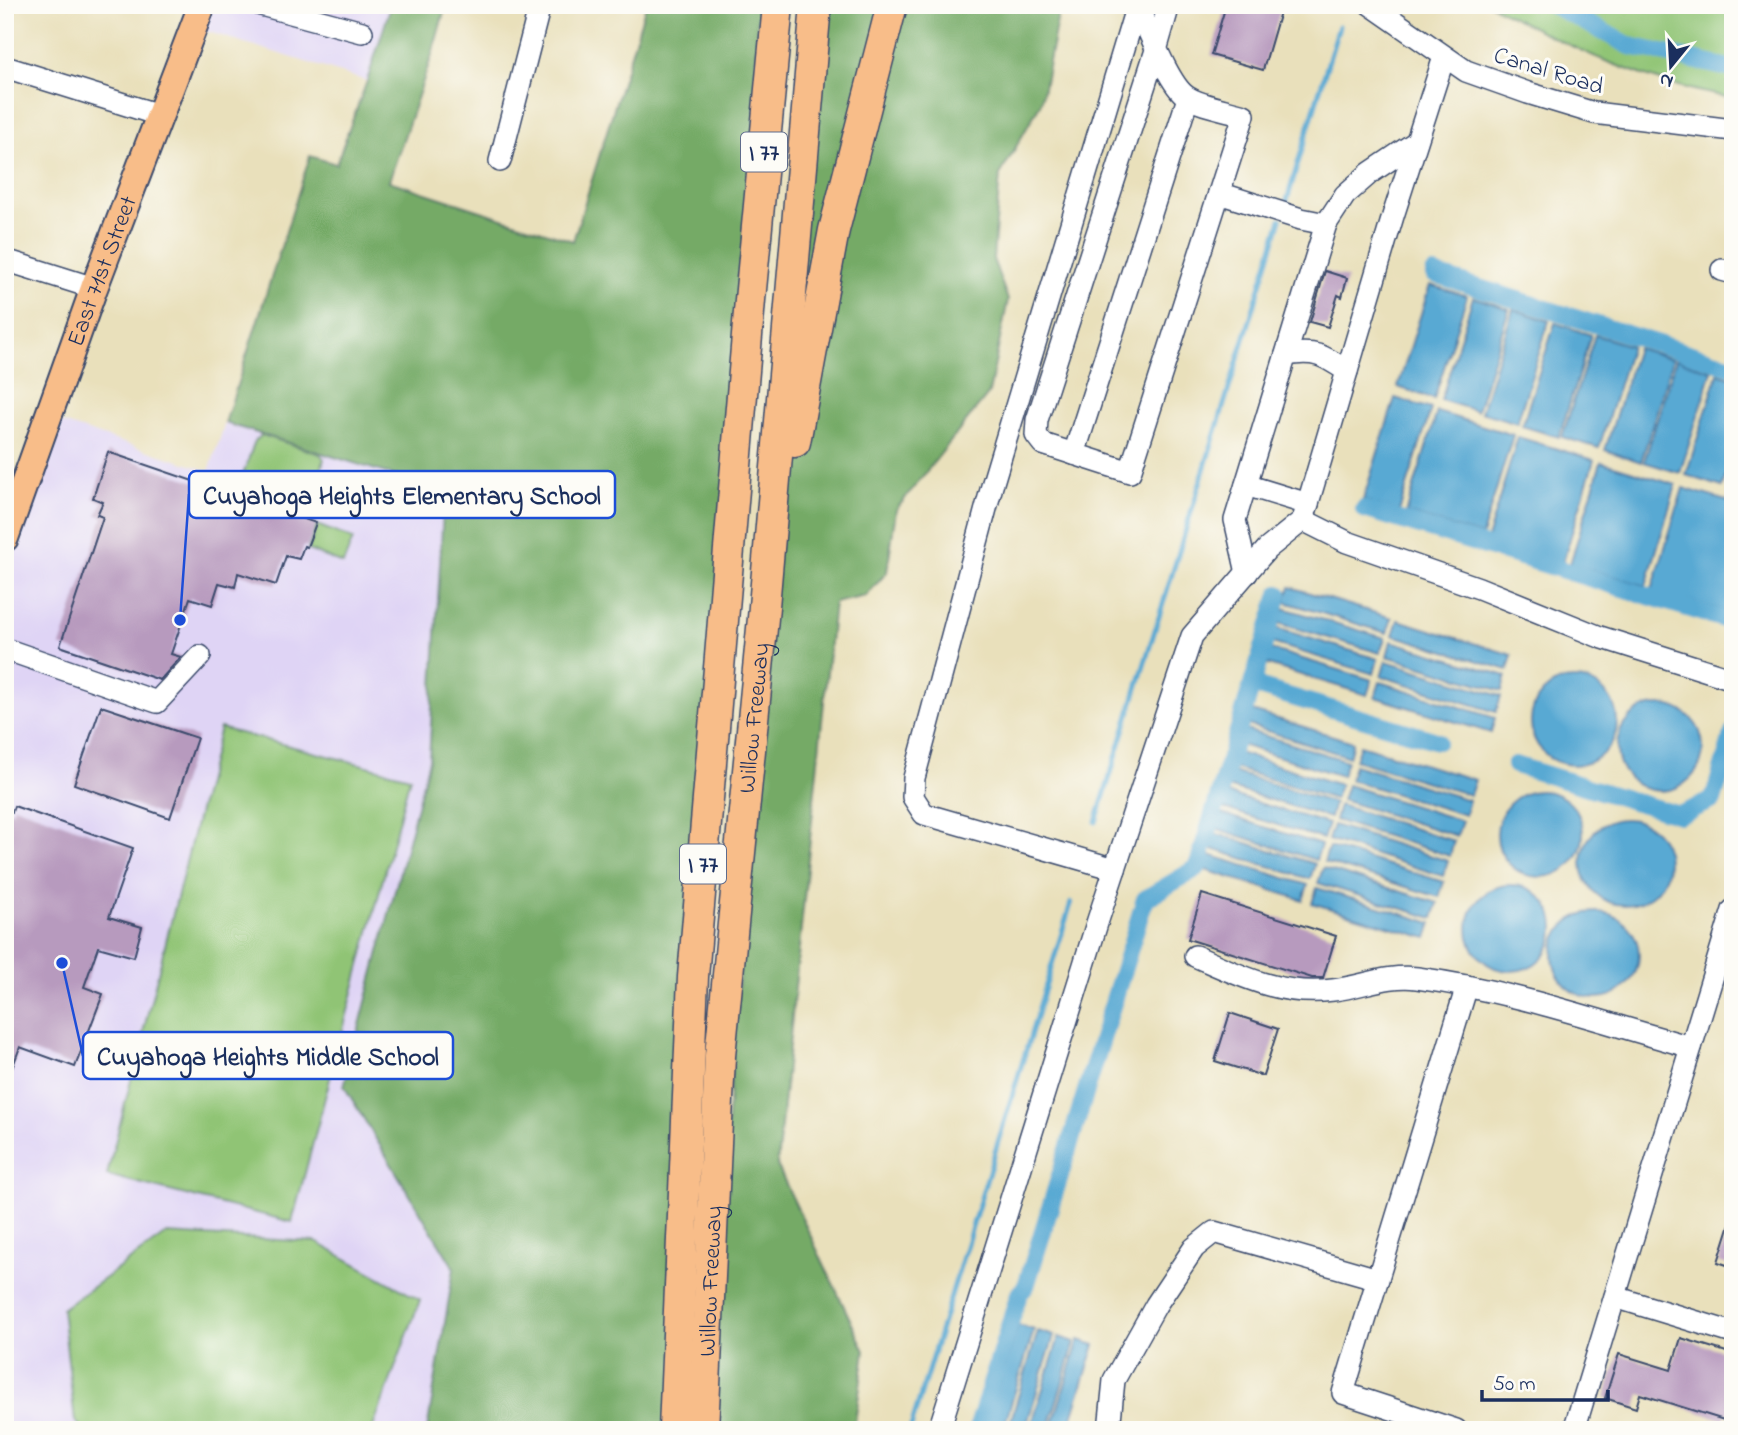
<svg xmlns="http://www.w3.org/2000/svg" width="1738" height="1435" font-family="'Indie Flower',sans-serif">
  <style>
    .built { fill: #dfd4f5 }
    .green { fill: #90c475; stroke: #567a6a; stroke-width: 2 }
    .forest { fill: #74aa66; stroke: #486c62; stroke-width: 2 }
    .water { fill: #59a9d3; stroke: #3a6c98; stroke-width: 2 }
    .lines { fill: none; stroke-linecap: round; stroke-linejoin: round }
    .stream { stroke: #59a9d3; stroke-width: 5 }
    .canal { stroke: #59a9d3; stroke-width: 18 }
    .building { fill: #b79abe }
    .minor-casing { stroke: #3a4a6c; stroke-width: 24 }
    .major-casing { stroke: #3a4a6c; stroke-width: 30 }
    .highway-casing { stroke: #3a4a6c; stroke-width: 33 }
    .minor { stroke: #fff; stroke-width: 21 }
    .major { stroke: #f8bd89; stroke-width: 26 }
    .highway { stroke: #f8bd89; stroke-width: 30 }
    .labels { text-anchor: middle; stroke-width: 6; stroke-linejoin: round; paint-order: stroke }
    .shield { fill: #fdfcf7; stroke: #5f6c8c; stroke-width: 2 }
    .shield-label { font-size: 23px; font-weight: bold; fill: #1b2f5e }
    .street-label { font-size: 24px; fill: #1b2f5e; stroke: #fdfcf7 }
    .leader { fill: none; stroke: #1d4ed8; stroke-width: 2.5 }
    .callout-dot { fill: #1d4ed8; stroke: #fdfcf7; stroke-width: 2.5 }
    .callout { fill: #fdfcf7; stroke: #1d4ed8; stroke-width: 2.5 }
    .callout-label { font-size: 26px; text-anchor: middle; font-weight: bold; fill: #1b2f5e }
  </style>
  <rect width="100%" height="100%" fill="#fdfcf7"/>
  <filter id="ink" filterUnits="userSpaceOnUse"><feTurbulence type="fractalNoise" baseFrequency=".0143" numOctaves="2"/><feDisplacementMap in="SourceGraphic" scale="14" xChannelSelector="R" yChannelSelector="G"/><feConvolveMatrix kernelMatrix="1 2 1 2 8 2 1 2 1" color-interpolation-filters="sRGB"/></filter>
  <filter id="wash" filterUnits="userSpaceOnUse"><feTurbulence type="fractalNoise" baseFrequency=".00686" numOctaves="4" result="noise"/><feDisplacementMap in="SourceGraphic" scale="28" xChannelSelector="R" yChannelSelector="G"/><feGaussianBlur stdDeviation="1.57" result="paint"/><feColorMatrix in="noise" values="0 0 0 0 0 0 0 0 0 0 0 0 0 0 0 0 0 1.4 0 .05"/><feComposite in="paint" operator="in"/></filter>
  <g filter="url(#wash)">
    <rect width="100%" height="100%" fill="#e9e0bb"/>
    <g class="built">
      <polygon points="202,5 391,5 367,81 193,27"/>
      <polygon points="48,418 209,471 225,423 444,491 429,760 344,1086 454,1268 427,1430 5,1430 5,553"/>
    </g>
    <g class="green">
      <path d="M1491 5H1733V98C1647 84 1566 47 1491 5Z"/>
      <polygon points="262,435 320,454 324,459 314,498 304,507 240,483 255,441"/>
      <polygon points="317,525 353,539 343,564 308,550"/>
      <polygon points="220,728 410,777 292,1222 107,1175"/>
      <polygon points="166,1234 316,1242 420,1300 372,1430 84,1430 75,1421 62,1309"/>
    </g>
    <g class="forest">
      <polygon points="391,5 446,5 432,55 389,181 573,241 646,5 758,5 750,300 674,1430 427,1430 454,1268 344,1086 429,760 444,491 225,423 310,156 336,164 367,81"/>
      <polygon points="816,5 1060,5 1041,103 1000,175 993,259 1008,300 989,393 896,510 887,572 866,596 834,603 777,1165 865,1351 854,1430 703,1430"/>
    </g>
    <g class="water">
      <polygon points="1430,285 1467,296 1434,399 1398,387"/>
      <polygon points="1473,297 1509,309 1477,411 1441,400"/>
      <polygon points="1513,309 1549,321 1517,423 1481,412"/>
      <polygon points="1555,323 1591,335 1559,437 1522,426"/>
      <polygon points="1595,335 1631,346 1599,448 1562,437"/>
      <polygon points="1637,348 1673,359 1641,462 1605,450"/>
      <polygon points="1676,359 1712,371 1680,473 1644,462"/>
      <polygon points="1718,373 1733,378 1733,454 1722,487 1686,475"/>
      <polygon points="1395,398 1431,409 1399,512 1363,500"/>
      <polygon points="1437,412 1513,435 1482,536 1406,513"/>
      <polygon points="1518,437 1594,460 1563,562 1487,539"/>
      <polygon points="1601,462 1676,485 1646,586 1570,564"/>
      <polygon points="1683,488 1733,503 1733,595 1728,612 1652,590"/>
      <polygon points="1290,587 1392,618 1387,633 1285,602"/>
      <polygon points="1283,608 1385,638 1380,653 1278,623"/>
      <polygon points="1398,620 1512,655 1508,670 1393,635"/>
      <polygon points="1276,628 1378,659 1374,674 1272,643"/>
      <polygon points="1391,641 1506,676 1502,691 1387,656"/>
      <polygon points="1270,649 1372,680 1367,695 1265,664"/>
      <polygon points="1386,661 1501,696 1496,712 1381,676"/>
      <circle cx="1574" cy="722" r="43"/>
      <polygon points="1380,682 1495,718 1491,733 1375,697"/>
      <circle cx="1660" cy="748" r="43"/>
      <polygon points="1252,711 1353,742 1349,757 1248,725"/>
      <polygon points="1246,730 1347,761 1342,776 1241,745"/>
      <polygon points="1360,745 1475,780 1470,795 1355,760"/>
      <polygon points="1239,753 1340,785 1335,799 1234,768"/>
      <polygon points="1354,765 1469,800 1465,815 1350,780"/>
      <polygon points="1233,772 1334,803 1330,818 1228,787"/>
      <polygon points="1347,785 1462,821 1457,836 1342,800"/>
      <circle cx="1540" cy="834" r="43"/>
      <polygon points="1226,793 1328,824 1323,839 1222,808"/>
      <polygon points="1339,805 1454,841 1450,856 1335,820"/>
      <polygon points="1220,813 1321,845 1316,860 1215,828"/>
      <circle cx="1625" cy="862" r="43"/>
      <polygon points="1333,825 1448,861 1443,876 1328,840"/>
      <polygon points="1214,833 1315,864 1310,879 1209,848"/>
      <polygon points="1329,847 1444,882 1439,897 1324,862"/>
      <polygon points="1206,854 1308,885 1303,900 1202,869"/>
      <polygon points="1323,868 1438,903 1433,918 1318,883"/>
      <circle cx="1511" cy="928" r="43"/>
      <polygon points="1317,888 1432,923 1427,938 1312,903"/>
      <circle cx="1596" cy="955" r="43"/>
      <polygon points="1018,1325 1034,1330 1003,1430 985,1430"/>
      <polygon points="1038,1331 1054,1336 1025,1430 1008,1430"/>
      <polygon points="1059,1337 1075,1342 1048,1430 1030,1430"/>
      <polygon points="1079,1340 1095,1345 1068,1430 1051,1430"/>
    </g>
    <g class="lines">
      <g class="stream">
        <polyline points="1284,210 1339,26"/>
        <polyline points="1096,822 1281,219"/>
        <polyline points="910,1430 1071,903"/>
      </g>
      <g class="canal">
        <polyline points="1553,5 1630,46 1733,69"/>
        <polyline points="1434,274 1733,367"/>
        <polyline points="1364,509 1733,622"/>
        <polyline points="1252,685 1437,741"/>
        <polyline points="1515,765 1679,815 1713,800 1733,733"/>
        <polyline points="977,1430 1019,1294 1026,1286 1145,899 1197,868 1279,594"/>
        <polyline points="1313,1430 1315,1430"/>
      </g>
    </g>
    <g id="blocks">
      <g class="building">
        <polygon points="1226,5 1282,5 1263,70 1211,55"/>
        <polygon points="1325,271 1347,278 1342,297 1338,295 1328,327 1310,322"/>
        <polygon points="108,452 316,523 307,547 304,546 299,559 286,556 276,585 238,573 235,587 219,583 212,605 190,598 171,654 181,657 160,680 60,646 103,517 97,515 103,502 93,498"/>
        <polygon points="101,706 197,738 170,818 74,784"/>
        <polygon points="14,806 133,848 109,917 142,927 134,957 98,947 84,987 103,994 75,1067 20,1047 7,1082 5,1082 5,809 12,812"/>
        <polygon points="1202,894 1336,936 1323,978 1312,978 1188,939"/>
        <polygon points="1230,1013 1278,1029 1263,1076 1215,1061"/>
        <polygon points="1730,1224 1733,1224 1733,1267 1718,1262"/>
        <polygon points="1681,1338 1733,1354 1733,1415 1726,1413 1724,1420 1640,1394 1636,1408 1605,1398 1619,1354 1671,1370"/>
      </g>
    </g>
  </g>
  <g filter="url(#ink)">
    <use href="#blocks" fill-opacity="0" stroke="#3a4a6c" stroke-width="2"/>
    <g class="lines">
      <defs>
        <g id="minor">
          <polyline points="261,5 362,32"/>
          <path d="M1137 5C1148 28 1168 83 1186 96 1198 105 1228 110 1244 115L1130 472 1043 444 1036 435 1037 420 1157 47 1169 5"/>
          <polyline points="1371,5 1466,71 1528,93 1594,113 1733,130"/>
          <polyline points="5,67 159,115"/>
          <polyline points="500,161 540,5"/>
          <polyline points="1219,193 1301,219 1326,224"/>
          <polyline points="5,260 94,288"/>
          <polyline points="1722,270 1733,273"/>
          <path d="M1286 355C1315 350 1323 355 1347 371"/>
          <polyline points="1074,454 1188,98"/>
          <polyline points="1246,485 1308,504"/>
          <polyline points="1303,520 1347,542 1479,588 1600,637 1733,679"/>
          <polyline points="1247,573 1235,520 1326,224 1345,195 1370,173 1416,142"/>
          <polyline points="5,649 157,702 200,656"/>
          <polyline points="1115,869 924,814 913,797 914,778 992,486 1137,5"/>
          <path d="M1195 956C1241 976 1282 997 1333 990 1361 987 1388 974 1417 978 1510 990 1601 1022 1691 1047"/>
          <polyline points="1615,1297 1733,1333"/>
          <polyline points="939,1430 1098,920 1192,636 1267,549 1303,520 1393,216 1444,57"/>
          <polyline points="1109,1430 1114,1380 1156,1305 1194,1248 1214,1232 1378,1279"/>
          <polyline points="1456,1430 1343,1393 1467,986"/>
          <polyline points="1574,1430 1733,910"/>
        </g>
        <g id="major">
          <path id="s1" d="M5 538 94 288 202 5"/>
        </g>
        <g id="highway">
          <polyline points="795,442 834,230 892,5"/>
          <polyline points="674,1430 693,977 750,300 778,5"/>
          <path id="s2" d="M703 1430 720 1056 763 618 816 5"/>
        </g>
      </defs>
      <use href="#minor" class="minor-casing"/>
      <use href="#major" class="major-casing"/>
      <use href="#highway" class="highway-casing"/>
      <use href="#minor" class="minor"/>
      <use href="#major" class="major"/>
      <use href="#highway" class="highway"/>
    </g>
  </g>
  <g class="labels">
    <g class="shield">
      <rect x="741" y="132.5" width="46" height="39" rx="5"/>
      <rect x="680" y="844.5" width="46" height="39" rx="5"/>
    </g>
    <g class="shield-label">
      <text x="764" y="160">I 77</text>
      <text x="703" y="872">I 77</text>
    </g>
    <g class="street-label">
      <text transform="translate(1549 70) rotate(17)" y="8">Canal Road</text>
      <text dy="8" stroke="none"><textPath href="#s1" startOffset="284">East 71st Street</textPath></text>
      <text dy="8" stroke="none"><textPath href="#s2" startOffset="714">Willow Freeway</textPath></text>
      <text dy="8" stroke="none"><textPath href="#s2" startOffset="149">Willow Freeway</textPath></text>
    </g>
  </g>
  <path class="leader" d="M180 620L189 494M62 963L83 1056"/>
  <g class="callout-dot">
    <circle cx="180" cy="620" r="7"/>
    <circle cx="62" cy="963" r="7"/>
  </g>
  <g class="callout">
    <rect x="189" y="471" width="426" height="47" rx="7"/>
    <rect x="83" y="1032" width="370" height="47" rx="7"/>
  </g>
  <g class="callout-label">
    <text x="402" y="504">Cuyahoga Heights Elementary School</text>
    <text x="268" y="1065">Cuyahoga Heights Middle School</text>
  </g>
  <rect width="1738" height="1435" fill="none" stroke="#fdfcf7" stroke-width="28"/>
  <g transform="translate(1671 66) rotate(198)" stroke="#fdfcf7" stroke-width="5" paint-order="stroke">
  <path d="M0-5L12 26L0 18L-12 26Z" fill="#1b2f5e"/>
  <text y="-10" font-size="19" font-weight="bold" text-anchor="middle" fill="#1b2f5e">N</text>
  </g>
  <path d="M1482 1390v10h126v-10" fill="none" stroke="#1b2f5e" stroke-width="3.5"/>
  <text x="1493" y="1390" font-size="21" fill="#1b2f5e" stroke="#fdfcf7" stroke-width="5" paint-order="stroke">50 m</text>
</svg>
